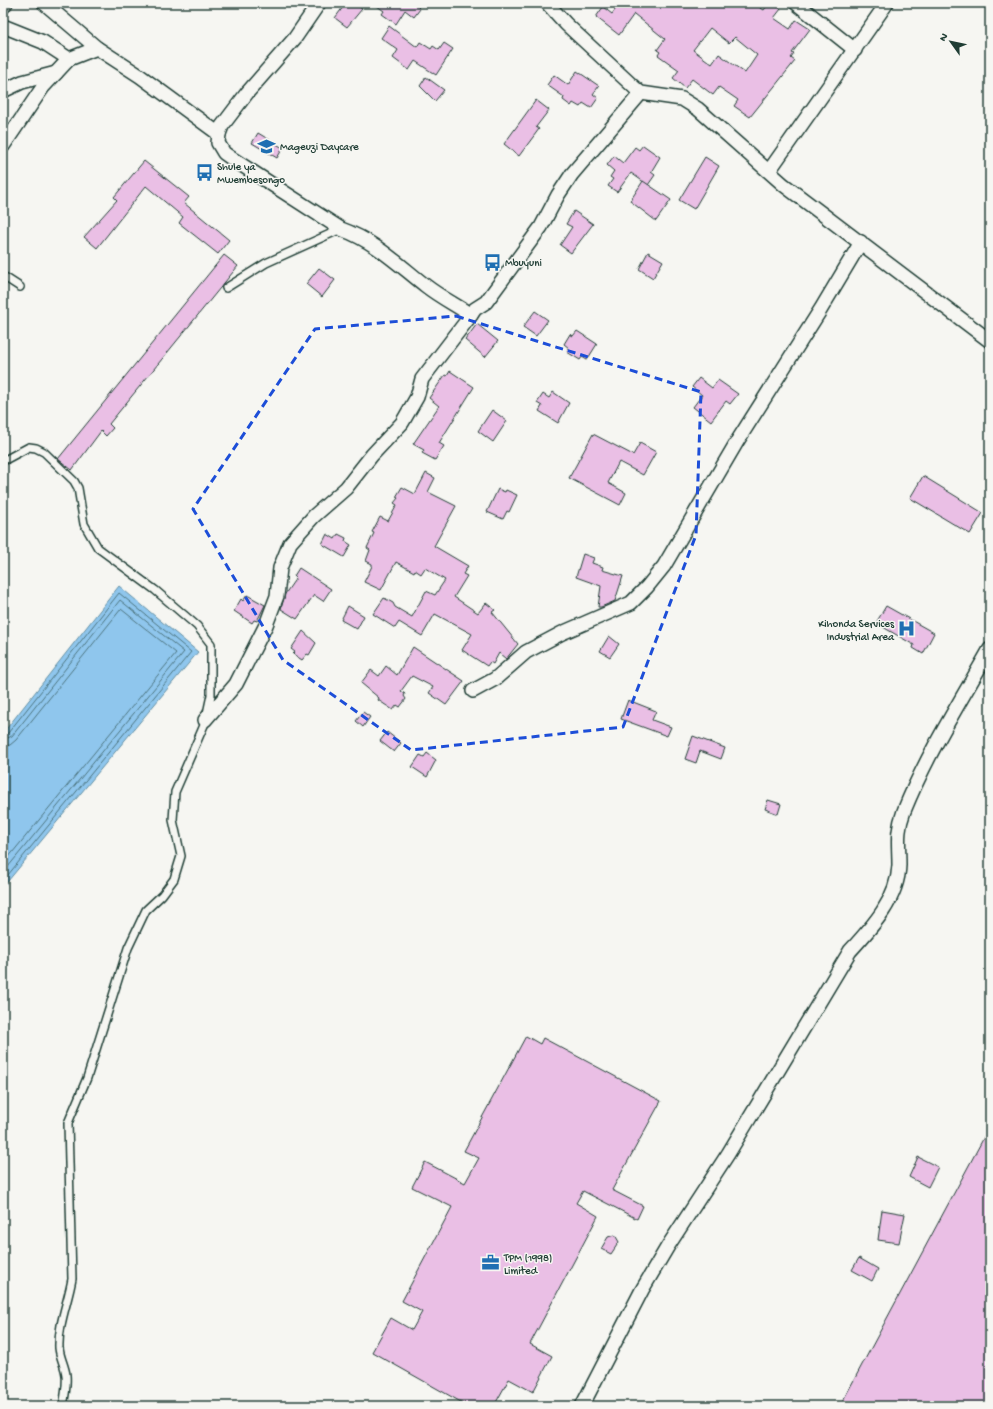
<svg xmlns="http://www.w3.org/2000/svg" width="993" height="1409" font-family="'Gochi Hand',sans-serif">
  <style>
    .water { fill: #8fc6ed; stroke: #628fa3 }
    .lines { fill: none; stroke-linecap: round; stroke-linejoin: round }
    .shore { stroke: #4c747e; stroke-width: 1 }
    .building { fill: #eabfe5; stroke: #1f3d34; fill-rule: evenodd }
    .lane-casing { stroke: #1f3d34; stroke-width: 10 }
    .street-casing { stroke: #1f3d34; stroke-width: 16 }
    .lane { stroke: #f6f6f2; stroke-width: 7 }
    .street { stroke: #f6f6f2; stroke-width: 13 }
    .marked { fill: none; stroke: #1d4ed8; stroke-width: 3; stroke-dasharray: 8 5; stroke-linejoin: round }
    .labels { text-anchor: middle; stroke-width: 3; stroke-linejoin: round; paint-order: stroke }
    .poi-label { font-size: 11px; fill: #1f3d34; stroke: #f6f6f2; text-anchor: start }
  </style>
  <rect width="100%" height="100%" fill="#f6f6f2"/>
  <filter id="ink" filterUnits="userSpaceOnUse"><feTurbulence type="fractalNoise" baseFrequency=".025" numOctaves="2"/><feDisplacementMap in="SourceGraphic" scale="8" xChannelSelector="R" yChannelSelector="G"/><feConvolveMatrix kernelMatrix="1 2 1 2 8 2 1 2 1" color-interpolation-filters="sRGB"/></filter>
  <g filter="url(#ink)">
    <polygon class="water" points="119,586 198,652 3,887 3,733"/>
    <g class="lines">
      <g class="shore">
        <polyline points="3,735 8,733 119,593 191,652 3,881"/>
        <polyline points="3,740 12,736 120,600 184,652 3,873"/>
        <polyline points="3,746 10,745 16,740 121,609 176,653 3,864"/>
      </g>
    </g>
    <g class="building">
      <polygon points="346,3 354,3 362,9 347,27 335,18"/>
      <polygon points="373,3 421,3 418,7 420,9 414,17 405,10 396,24 382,14 384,11"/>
      <path d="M620 3H753L764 10 769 3H772L781 9 774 18 790 29 796 20 810 29 792 53 794 54 791 58 795 61 750 117 734 106 738 100 719 87 713 95 692 79 685 88 673 78 679 70 658 55 660 52 657 50 665 39 634 14 619 35 596 17 603 7 612 14ZM710 28 729 43 735 37 757 55 745 73 719 54 712 64 693 50Z"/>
      <polygon points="389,26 417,47 420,42 431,49 433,46 439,50 444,43 453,49 436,75 415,61 409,70 393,58 398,50 381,38"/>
      <polygon points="577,71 599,86 593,94 598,98 591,108 583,103 580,107 573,103 571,106 563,100 564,97 547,85 554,75 568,85"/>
      <polygon points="426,77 444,90 435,101 420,86"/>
      <polygon points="536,100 549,110 536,127 539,129 519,156 504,144"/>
      <polygon points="258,133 283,148 277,158 252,143"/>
      <polygon points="643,145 660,157 651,172 655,175 648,185 631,173 617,192 608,186 613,179 610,177 614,171 607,165 614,156 623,163 635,147 639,150"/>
      <polygon points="705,157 719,166 694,209 679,200"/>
      <polygon points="144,161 189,197 184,203 229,240 218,254 179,223 183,217 146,186 97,248 84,237 117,200 114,197"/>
      <polygon points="643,181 671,200 656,221 630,201"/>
      <polygon points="574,211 593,224 571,253 560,245 572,227 566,224"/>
      <polygon points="648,252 663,261 653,278 639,269"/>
      <polygon points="224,255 238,266 109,424 113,428 106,436 101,431 72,470 58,459"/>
      <polygon points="319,268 335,280 322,297 306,284"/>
      <polygon points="535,311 548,320 536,336 523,327"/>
      <polygon points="477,324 498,341 485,357 465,340"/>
      <polygon points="577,331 597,344 587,360 582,357 580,360 567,352 569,348 564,344 570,334 573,336"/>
      <polygon points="450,371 474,387 439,443 444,446 435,460 422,453 424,450 413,444 439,406 429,398 445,375 447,376"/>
      <polygon points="699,378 712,388 718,380 738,394 730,404 726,401 711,421 693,407 702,395 692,387"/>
      <polygon points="553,392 569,403 558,423 539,411 542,406 537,403 543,394 549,398"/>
      <polygon points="492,410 507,421 493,442 478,431"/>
      <polygon points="593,434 633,455 640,443 656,452 643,475 619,462 608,483 626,493 620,505 569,478"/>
      <polygon points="426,473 435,478 428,492 456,506 434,546 468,566 463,574 467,576 454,597 478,613 486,603 495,610 492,612 518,644 506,659 499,653 493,664 490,662 487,666 462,650 472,634 435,614 422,636 399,622 395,628 373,614 384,598 393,603 395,607 412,617 426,591 435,595 445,580 425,568 421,574 415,570 414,572 396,562 381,590 364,582 372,566 372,564 366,561 370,550 367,548 374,533 372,532 380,517 388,521 397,505 394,503 398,498 396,497 402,487 415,494"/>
      <polygon points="923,476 983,513 970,534 910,498"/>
      <polygon points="498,489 505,492 506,490 517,495 509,512 507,511 503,519 487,512"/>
      <polygon points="327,534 335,539 338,534 346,538 345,541 351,545 344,557 322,544"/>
      <polygon points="583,554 594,558 592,563 603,567 602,570 623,576 615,601 601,607 598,607 601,586 576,577"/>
      <polygon points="299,568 331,589 323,601 314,595 297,619 281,609 285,594 296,578 294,576"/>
      <polygon points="247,595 265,605 257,621 254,620 252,623 234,611 241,599 243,601"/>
      <polygon points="348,606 364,616 357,629 341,620"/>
      <polygon points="886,606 934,633 923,654 913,648 914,645 876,623"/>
      <polygon points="303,631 316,643 309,655 307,654 302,660 293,654 295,652 291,649"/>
      <polygon points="609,636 619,644 610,657 600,651"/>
      <polygon points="413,647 464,681 446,705 429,693 433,687 412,676 401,691 405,694 404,696 406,699 400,707 397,705 393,710 378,700 379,698 361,683 371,670 379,676 386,666 397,675"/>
      <polygon points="628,700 656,711 652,720 671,727 667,736 621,719"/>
      <polygon points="363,712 370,717 363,727 356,721"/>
      <polygon points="387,732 401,743 394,752 380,741"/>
      <polygon points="693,736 725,748 721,759 700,751 696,763 685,759"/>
      <polygon points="427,753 436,760 427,777 412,767 420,755 424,757"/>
      <polygon points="768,800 781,804 778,814 765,809"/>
      <polygon points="526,1036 540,1044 543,1038 661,1101 612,1190 643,1206 637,1219 583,1191 576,1203 598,1216 530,1344 552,1356 533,1392 509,1379 494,1406 468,1406 372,1352 391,1318 412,1330 422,1312 402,1301 452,1207 412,1187 425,1162 465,1183 479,1158 464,1151"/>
      <polygon points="990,1126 990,1406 840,1406"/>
      <polygon points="918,1157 938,1167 928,1187 909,1177"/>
      <polygon points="882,1210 905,1214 899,1243 878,1240"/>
      <polygon points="615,1235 619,1242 611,1254 601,1249 608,1237"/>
      <polygon points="859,1258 878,1269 872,1281 852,1270"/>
    </g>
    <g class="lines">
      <defs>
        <g id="lane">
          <polyline points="3,276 20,287"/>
          <polyline points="226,288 266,263 341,229"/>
          <path d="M3 461 29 447 36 448 44 452 74 481 78 488 84 524 98 548 155 590 197 626 211 644V695L205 723 175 792 173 820 181 856 174 879 162 895 146 910 128 948 87 1078 68 1123 72 1279C68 1302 58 1325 59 1348 60 1358 65 1366 66 1375 67 1385 65 1396 63 1406"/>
        </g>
        <g id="street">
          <polyline points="44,3 97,48 140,76 219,134"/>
          <path d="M319 3 295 38 247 93 222 126 219 134 218 143 224 153 231 158 341 229C375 241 399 265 426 286 440 297 456 305 471 315L475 309 486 302 541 227 558 195 572 174 641 93"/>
          <polyline points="547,3 566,24 636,89 641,93 682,99 698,109 784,185 990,341"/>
          <polyline points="796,3 855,50"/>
          <polyline points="3,7 6,3"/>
          <polyline points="3,26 43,42 69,59 97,48"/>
          <polyline points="3,91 22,82 56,73"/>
          <polyline points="3,146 43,87 69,59"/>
          <polyline points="769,171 887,3"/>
          <polyline points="473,691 495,679 526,652 562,633 631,603 647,587 664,566 738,440 821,309 861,242"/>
          <polyline points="205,720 236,684 266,625 277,596 280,568 290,543 314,516 346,488 372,455 402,423 417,397 422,379 471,315"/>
          <path d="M582 1406 642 1290 668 1246 728 1154 850 951C872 927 898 899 899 865 899 844 896 832 904 811 927 754 960 702 990 649"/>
        </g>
      </defs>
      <use href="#lane" class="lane-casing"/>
      <use href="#street" class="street-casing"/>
      <use href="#lane" class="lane"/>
      <use href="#street" class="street"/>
    </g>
  </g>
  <path class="marked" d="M456 316 701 392 696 535 623 727 411 750 283 660 193 509 315 329Z"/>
  <defs>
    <symbol id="school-bare" viewBox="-9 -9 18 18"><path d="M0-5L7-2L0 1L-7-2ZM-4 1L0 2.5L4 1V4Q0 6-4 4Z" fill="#1f6fb2" stroke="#f6f6f2" stroke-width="2.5" paint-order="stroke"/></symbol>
    <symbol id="bus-bare" viewBox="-9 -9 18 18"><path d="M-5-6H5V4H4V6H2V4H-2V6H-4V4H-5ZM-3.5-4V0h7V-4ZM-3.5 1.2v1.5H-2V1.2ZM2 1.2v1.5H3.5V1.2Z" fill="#1f6fb2" stroke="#f6f6f2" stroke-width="2.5" paint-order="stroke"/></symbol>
    <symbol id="hospital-bare" viewBox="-9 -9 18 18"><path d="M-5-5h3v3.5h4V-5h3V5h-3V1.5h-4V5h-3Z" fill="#1f6fb2" stroke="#f6f6f2" stroke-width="2.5" paint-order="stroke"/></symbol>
    <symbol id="office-bare" viewBox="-9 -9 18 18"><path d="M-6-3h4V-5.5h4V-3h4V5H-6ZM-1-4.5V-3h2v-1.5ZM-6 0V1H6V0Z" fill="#1f6fb2" stroke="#f6f6f2" stroke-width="2.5" paint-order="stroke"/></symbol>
  </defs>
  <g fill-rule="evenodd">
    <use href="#school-bare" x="254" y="134" width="25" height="25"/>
    <use href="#bus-bare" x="192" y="160" width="25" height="25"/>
    <use href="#bus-bare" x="480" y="250" width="25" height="25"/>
    <use href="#hospital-bare" x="894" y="616" width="25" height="25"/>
    <use href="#office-bare" x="478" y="1250" width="25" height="25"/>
  </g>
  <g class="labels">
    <g class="poi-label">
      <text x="280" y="150">Mageuzi Daycare</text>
      <text x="217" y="170">Shule ya<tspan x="217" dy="13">Mwembesongo</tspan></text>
      <text x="505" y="266">Mbuyuni</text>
      <text x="894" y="627" text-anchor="end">Kihonda Services<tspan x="894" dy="13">Industrial Area</tspan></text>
      <text x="504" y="1261">TPM (1998)<tspan x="504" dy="13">Limited</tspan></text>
    </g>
  </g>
  <rect width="993" height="1409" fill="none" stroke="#f6f6f2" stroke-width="16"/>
  <rect x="8" y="8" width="977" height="1393" fill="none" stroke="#1f3d34" stroke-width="1.5" filter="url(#ink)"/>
  <g transform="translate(951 42) rotate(303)" stroke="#f6f6f2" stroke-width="3" paint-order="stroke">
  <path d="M0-3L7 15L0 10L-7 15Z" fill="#1f3d34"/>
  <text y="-6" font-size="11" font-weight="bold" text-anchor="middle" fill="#1f3d34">N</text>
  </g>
</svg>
